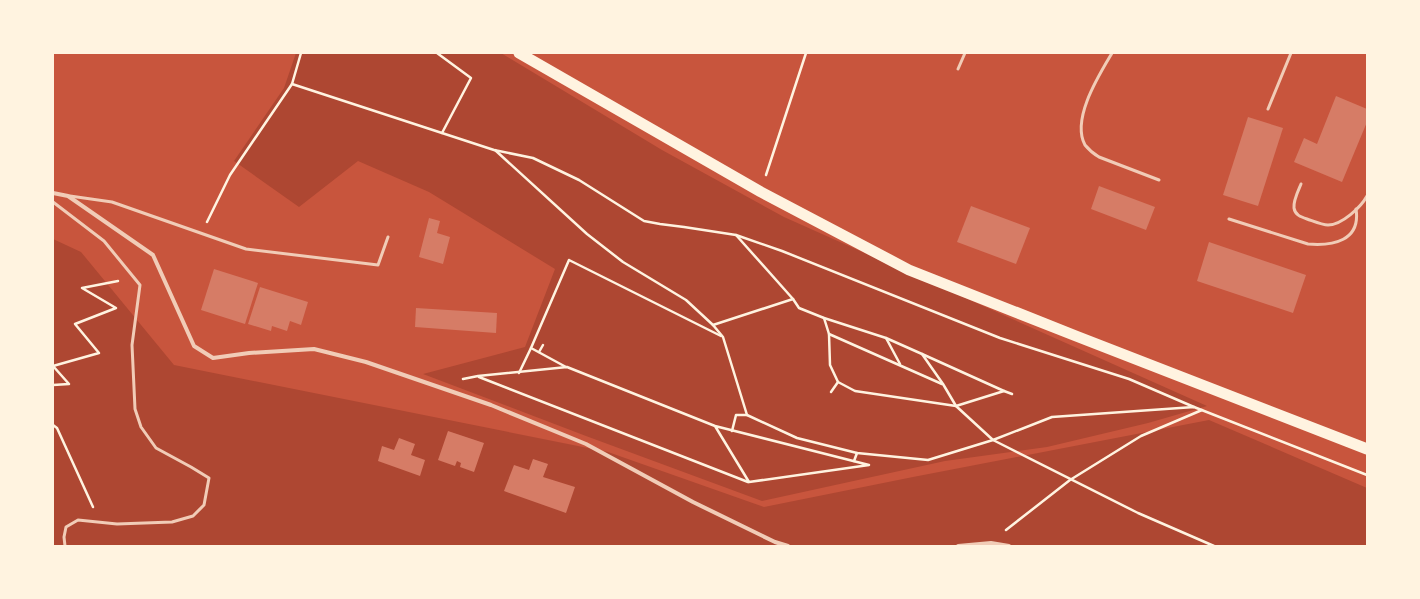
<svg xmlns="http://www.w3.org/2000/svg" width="1420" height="599" font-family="'Exo 2',sans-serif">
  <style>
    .green { fill: #ae4732 }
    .building { fill: #d67c66 }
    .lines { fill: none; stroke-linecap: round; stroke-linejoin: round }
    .path { stroke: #fff3e0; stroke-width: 2.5 }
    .service { stroke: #f1ccb7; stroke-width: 3 }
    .minor { stroke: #f1ccb7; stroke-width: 4 }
    .trunk { stroke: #fff3e0; stroke-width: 11 }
  </style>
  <rect width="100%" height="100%" fill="#c8553d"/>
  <g class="green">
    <polygon points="296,53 501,53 662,150 784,217 1207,406 1148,423 1047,447 945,461 762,501 586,436 423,374 525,347 555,269 429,192 358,161 299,207 234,161 284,88"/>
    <polygon points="53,239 81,252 174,365 608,452 764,507 913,477 1209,420 1367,488 1367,546 53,546"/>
  </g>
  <g class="building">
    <polygon points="1336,96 1367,109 1367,122 1342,182 1294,162 1304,138 1317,144"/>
    <polygon points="1248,117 1283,128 1258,206 1223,195"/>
    <polygon points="1099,186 1155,207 1146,230 1091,209"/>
    <polygon points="971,206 1030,228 1016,264 957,242"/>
    <polygon points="429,218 440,221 437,233 450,237 443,264 419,257"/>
    <polygon points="1209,242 1306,275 1293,313 1197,281"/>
    <polygon points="214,269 258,283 245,324 201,310"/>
    <polygon points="260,287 308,302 301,325 290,321 287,331 272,326 271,331 248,324"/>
    <polygon points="416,308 497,313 496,333 415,327"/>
    <polygon points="448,431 484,443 474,472 460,467 461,463 457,461 455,466 438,460"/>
    <polygon points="399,438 415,444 411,455 425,460 420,476 378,461 382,446 394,450"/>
    <polygon points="533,459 548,464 543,477 575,487 566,513 504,491 514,465 529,470"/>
  </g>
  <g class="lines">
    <g class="path">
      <polyline points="437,53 471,78 442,133"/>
      <polyline points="292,84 494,150 533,158 579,180 644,221 660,224 684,227 736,235 782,251 1000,338 1129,379 1194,407"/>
      <polyline points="495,150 587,234 623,262 686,300 713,325 723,337 747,415"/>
      <polyline points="766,175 806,53"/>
      <polyline points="207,222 230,175 292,84 301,53"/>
      <polyline points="736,235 793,299 799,308 824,318 886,338 922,354 943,384 956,406 993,440 1138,513 1214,546"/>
      <polyline points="824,318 829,334 942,384"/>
      <polyline points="713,325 793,299"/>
      <polyline points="829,334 830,365 838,382 855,391 956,406 1004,391 922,354"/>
      <polyline points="886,338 900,364"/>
      <polyline points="539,352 543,345"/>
      <polyline points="566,367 531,348 569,260 721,336"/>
      <polyline points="519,373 531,348"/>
      <polyline points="479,377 748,482"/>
      <polyline points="463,379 478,376 567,367 715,426 749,482 869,465 715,426"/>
      <polyline points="53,385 69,384 53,366 99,353 75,324 116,308 82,288 118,281"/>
      <polyline points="1004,391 1012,394"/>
      <polyline points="831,392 838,382"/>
      <polyline points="53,425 57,428 93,507"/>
      <polyline points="732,431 736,415 747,415 797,438 857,453 928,460 993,440 1052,417 1194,407 1367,475"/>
      <polyline points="854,461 857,453"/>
      <polyline points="1006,530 1070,480 1141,436 1202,410"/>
    </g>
    <g class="service">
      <path d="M1112 53C1099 75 1071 119 1085 145 1089 150 1094 154 1099 157L1159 180"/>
      <polyline points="958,69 965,53"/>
      <polyline points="1268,109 1291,53"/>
      <path d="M1301 184C1298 191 1293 201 1294 208 1295 215 1301 217 1307 219 1313 221 1322 225 1328 225 1342 225 1361 207 1367 196"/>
      <polyline points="70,196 112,202 246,249 378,265 388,237"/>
      <polyline points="53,202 104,241 140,285 132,345 135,409 141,427 156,448 191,467 209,478 204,505 193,516 172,522 117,524 78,520 66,527 64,537 65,546"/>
      <path d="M1229 219 1308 244C1333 246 1361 241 1356 209"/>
    </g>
    <g class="minor">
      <polyline points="53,193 68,196 153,255 194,346 213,358 249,353 314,349 366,362 491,405 586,444 693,502 775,542 788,546"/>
      <polyline points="958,546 991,543 1009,546"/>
    </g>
    <polyline class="trunk" points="519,53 761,192 909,270 1076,336 1367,449"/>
  </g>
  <rect width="1420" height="599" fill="none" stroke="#fff3e0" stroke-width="108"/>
</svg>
